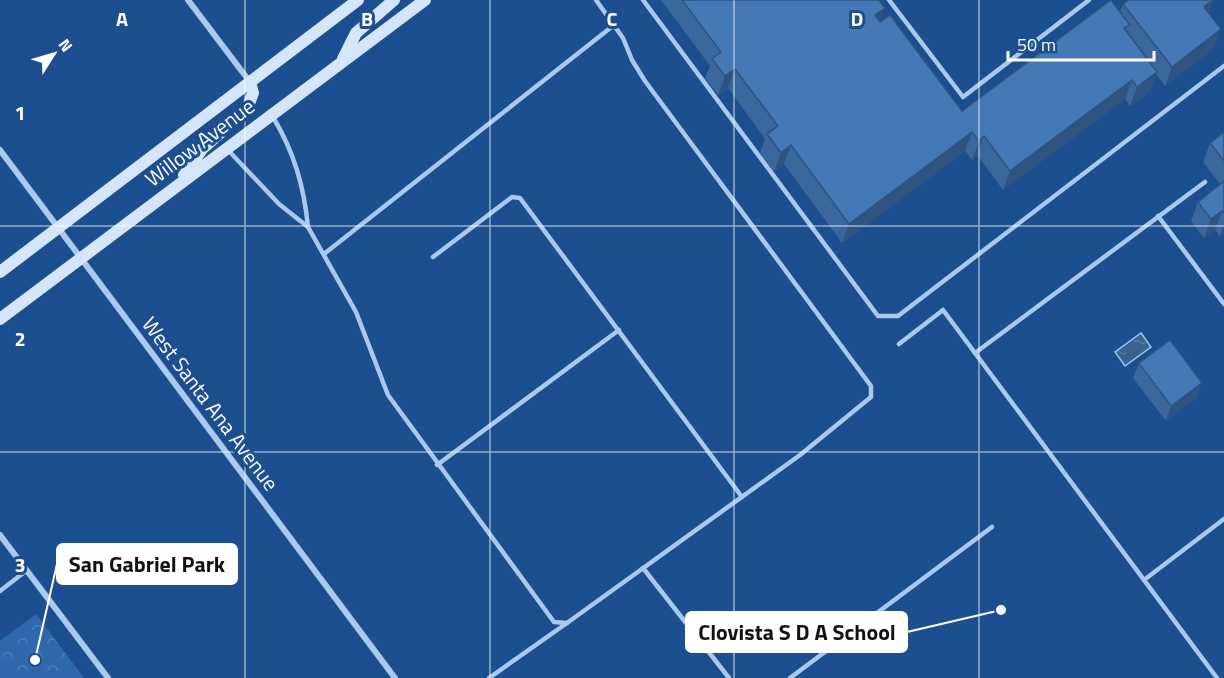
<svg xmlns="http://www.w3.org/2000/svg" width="1224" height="678" font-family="'Titillium Web',sans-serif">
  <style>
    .forest { fill: url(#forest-crowns) }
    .water { fill: url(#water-ripples); stroke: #9cc4f0; stroke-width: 1.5 }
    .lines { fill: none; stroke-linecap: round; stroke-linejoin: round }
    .service { stroke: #a9c9ee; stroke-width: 4.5 }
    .minor { stroke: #a9c9ee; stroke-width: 6 }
    .secondary { stroke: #d6e6fa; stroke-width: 12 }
    .wall { fill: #3a679d }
    .shaded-wall { fill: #305480 }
    .building { fill: #4478b7; stroke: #305480; stroke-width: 1.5 }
    .grid { fill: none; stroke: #fff; stroke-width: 1.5; stroke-opacity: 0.55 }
    .labels { text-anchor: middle; stroke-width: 6; stroke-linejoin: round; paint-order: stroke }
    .street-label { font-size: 21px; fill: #fff; stroke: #1b4f8f }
    .grid-label { font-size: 20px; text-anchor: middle; font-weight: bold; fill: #fff; stroke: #1b4f8f; stroke-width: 6; stroke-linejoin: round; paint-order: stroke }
    .leader { fill: none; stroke: #fff; stroke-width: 2 }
    .callout-dot { fill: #fff; stroke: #1b4f8f; stroke-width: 2 }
    .callout { fill: #fff; stroke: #fff; stroke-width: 2 }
    .callout-label { font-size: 22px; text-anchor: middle; font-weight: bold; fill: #111 }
  </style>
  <defs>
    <pattern id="forest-crowns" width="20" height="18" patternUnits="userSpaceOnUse" patternTransform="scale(1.5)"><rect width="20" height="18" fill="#2e69ad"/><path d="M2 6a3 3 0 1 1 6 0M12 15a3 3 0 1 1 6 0" fill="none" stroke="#4d80b9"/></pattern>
    <pattern id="water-ripples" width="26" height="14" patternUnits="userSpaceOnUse" patternTransform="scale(1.5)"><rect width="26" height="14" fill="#3c6290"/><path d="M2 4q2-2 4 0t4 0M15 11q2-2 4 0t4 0" fill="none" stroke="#597aa1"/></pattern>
  </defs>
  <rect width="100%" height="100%" fill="#1b4f8f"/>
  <polygon class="forest" points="36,614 84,678 0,678 0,641"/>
  <polygon class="water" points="1141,333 1151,347 1125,366 1115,352"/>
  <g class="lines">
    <g class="service">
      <polyline points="643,0 878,316 898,316 1224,66"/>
      <polyline points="889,0 963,97 1089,0"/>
      <path d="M273 117C294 152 304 186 308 227"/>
      <polyline points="227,149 279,204 308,227 356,312 388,395 554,622 567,623 800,455 871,397 871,386 645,81 632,60 623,38 596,0"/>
      <polyline points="1158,216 1224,304"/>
      <polyline points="324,254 614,25"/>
      <polyline points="433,257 512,197 520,198 742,497"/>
      <polyline points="899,344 943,310 1217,678"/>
      <polyline points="975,353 1205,182"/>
      <polyline points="437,465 619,330"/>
      <polyline points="643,568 729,678"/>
      <polyline points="1144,580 1224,519"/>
      <polyline points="0,591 27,570"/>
      <polyline points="489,678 567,623"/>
      <polyline points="790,678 992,527"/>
    </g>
    <g class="minor">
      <polyline points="188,0 250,82"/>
      <polyline points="0,150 395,678"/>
      <polyline points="0,535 108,678"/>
    </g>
    <g class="secondary">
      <polyline points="343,59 356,33 394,0"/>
      <polyline points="184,175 202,149 247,109 253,93 250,82"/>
      <polyline points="0,272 358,0"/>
      <polyline points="0,319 425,0"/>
    </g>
  </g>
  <g class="wall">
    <polygon points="661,0 879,0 880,22 962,111 1120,12 1123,4 1213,0 1209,12 1214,48 1165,86 1156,74 1150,91 1130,106 1125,99 1003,190 977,155 972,160 965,151 842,243 784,164 774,172 760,153 765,139 728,88 718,95 705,78 710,66"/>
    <polygon points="1224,132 1224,233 1220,236 1215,230 1204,238 1191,221 1198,202 1220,184 1203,162 1210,143"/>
    <polygon points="1139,363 1197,397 1166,421 1133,378"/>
  </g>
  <g class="shaded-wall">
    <polygon points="1213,0 1207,19 1204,7"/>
    <polygon points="885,8 878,27 875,15"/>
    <polygon points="1221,29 1214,48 1165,86 1172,67"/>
    <polygon points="735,69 728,88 718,95 725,76"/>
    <polygon points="1157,72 1150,91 1130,106 1137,87"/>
    <polygon points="1132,80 1125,99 1003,190 1010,171"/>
    <polygon points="972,132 965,151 842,243 849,224"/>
    <polygon points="984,136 977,155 972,160 979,141"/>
    <polygon points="791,145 784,164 774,172 781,153"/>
    <polygon points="1222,211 1215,230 1204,238 1211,219"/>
    <polygon points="1224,225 1224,233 1220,236"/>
    <polygon points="1202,383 1197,397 1166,421 1171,406"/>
  </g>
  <g class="building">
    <polygon points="682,0 879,0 885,8 875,15 880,22 890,15 962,111 1111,0 1130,25 1124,28 1157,72 1137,87 1132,80 1010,171 984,136 979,141 972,132 849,224 791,145 781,153 767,134 778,126 735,69 725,76 712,59 721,52"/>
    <polygon points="1129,0 1213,0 1204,7 1221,29 1172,67 1123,4"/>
    <polygon points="1224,132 1224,161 1210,143"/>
    <polygon points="1224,181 1224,213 1222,211 1211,219 1198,202"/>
    <polygon points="1170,340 1202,383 1171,406 1139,363"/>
  </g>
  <path class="grid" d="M245 0V678M490 0V678M734 0V678M979 0V678M0 226H1224M0 452H1224"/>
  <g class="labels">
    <g class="street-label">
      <text transform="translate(200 143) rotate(-37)" y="7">Willow Avenue</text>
      <text transform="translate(210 404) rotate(53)" y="7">West Santa Ana Avenue</text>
    </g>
  </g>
  <g class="grid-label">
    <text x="122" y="26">A</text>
    <text x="367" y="26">B</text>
    <text x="612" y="26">C</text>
    <text x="857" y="26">D</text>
    <text x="20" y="120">1</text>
    <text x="20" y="346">2</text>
    <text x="20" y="572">3</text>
  </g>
  <path class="leader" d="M35 660L57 564M1001 610L907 632"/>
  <g class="callout-dot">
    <circle cx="35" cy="660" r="6"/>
    <circle cx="1001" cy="610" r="6"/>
  </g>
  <g class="callout">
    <rect x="57" y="544" width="180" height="40" rx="6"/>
    <rect x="686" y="612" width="221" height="40" rx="6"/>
  </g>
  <g class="callout-label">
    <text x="147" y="572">San Gabriel Park</text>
    <text x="797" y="640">Clovista S D A School</text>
  </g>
  <g transform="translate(54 54) rotate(53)" stroke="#1b4f8f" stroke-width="4.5" paint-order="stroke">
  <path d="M0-4.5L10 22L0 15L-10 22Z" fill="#ffffff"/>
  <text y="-9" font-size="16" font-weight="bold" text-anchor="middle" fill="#ffffff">N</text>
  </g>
  <path d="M1008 51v9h146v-9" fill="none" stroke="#ffffff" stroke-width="3"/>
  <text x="1017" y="51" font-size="18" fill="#ffffff" stroke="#1b4f8f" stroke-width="4.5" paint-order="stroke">50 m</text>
</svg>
